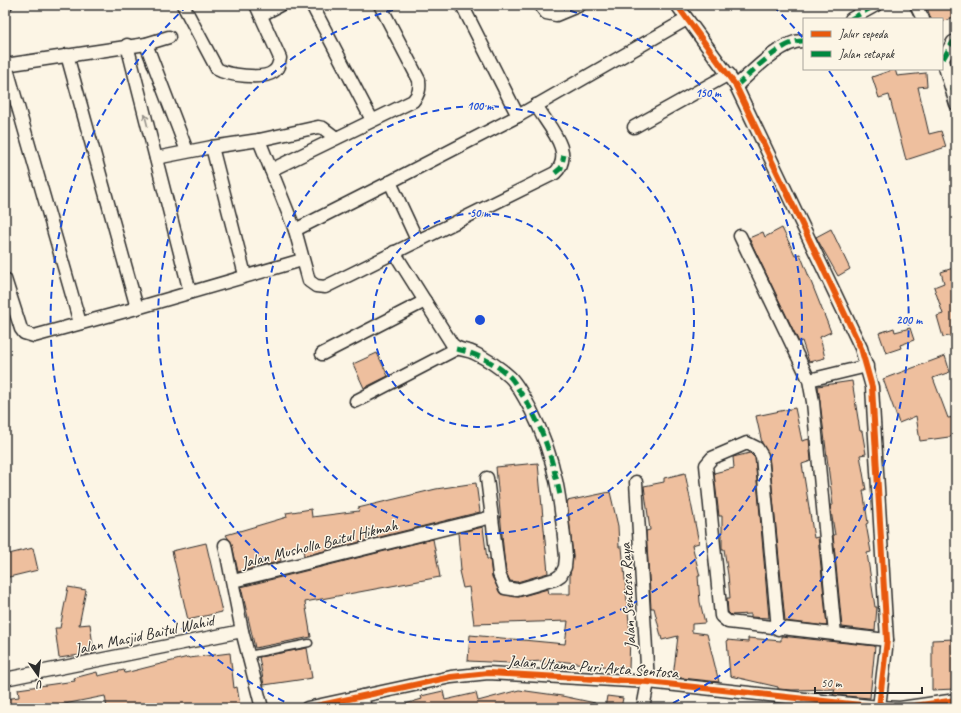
<svg xmlns="http://www.w3.org/2000/svg" width="961" height="713" font-family="Caveat,sans-serif">
  <style>
    .building { fill: #eebf9e; stroke: #2b2b2b }
    .lines { fill: none; stroke-linecap: round; stroke-linejoin: round }
    .service-casing { stroke: #2b2b2b; stroke-width: 9 }
    .minor-casing { stroke: #2b2b2b; stroke-width: 15 }
    .service { stroke: #fcf5e5; stroke-width: 6 }
    .minor { stroke: #fcf5e5; stroke-width: 12 }
    .quiet { stroke: #00873e; stroke-width: 5; stroke-dasharray: 10 5; stroke-linecap: butt }
    .cycleway-casing { stroke: #fcf5e5; stroke-width: 8 }
    .cycleway { stroke: #e8590c; stroke-width: 6 }
    .oneway { stroke: #949088 }
    .ring { fill: none; stroke: #1d4ed8; stroke-width: 2; stroke-dasharray: 7 5 }
    .labels { text-anchor: middle; stroke-width: 3; stroke-linejoin: round; paint-order: stroke }
    .street-label { font-size: 16px; fill: #2b2b2b; stroke: #fcf5e5 }
    .centre { fill: #1d4ed8; stroke: #fcf5e5; stroke-width: 2 }
    .ring-label { font-size: 12px; text-anchor: middle; font-weight: bold; fill: #1d4ed8; stroke: #fcf5e5; stroke-width: 3; stroke-linejoin: round; paint-order: stroke }
  </style>
  <rect width="100%" height="100%" fill="#fcf5e5"/>
  <filter id="ink" filterUnits="userSpaceOnUse"><feTurbulence type="fractalNoise" baseFrequency=".025" numOctaves="2"/><feDisplacementMap in="SourceGraphic" scale="8" xChannelSelector="R" yChannelSelector="G"/><feConvolveMatrix kernelMatrix="1 2 1 2 8 2 1 2 1" color-interpolation-filters="sRGB"/></filter>
  <g filter="url(#ink)">
    <g class="building">
      <polygon points="926,5 956,5 956,16 942,22 942,19 931,19"/>
      <polygon points="895,69 897,76 926,73 927,86 918,87 929,134 941,131 946,147 906,160 889,95 879,98 872,77"/>
      <polygon points="782,228 795,255 800,254 831,332 820,337 825,358 809,362 802,341 799,342 749,238 763,232 765,237"/>
      <polygon points="831,229 850,269 838,276 816,237"/>
      <polygon points="956,267 956,335 943,337 937,316 943,314 934,287 944,283 941,272"/>
      <polygon points="894,328 895,332 910,328 914,340 900,345 901,348 886,353 879,333"/>
      <polygon points="377,353 388,376 364,388 353,364"/>
      <polygon points="945,356 950,372 933,378 948,418 956,417 956,436 920,441 916,416 899,423 883,379"/>
      <polygon points="852,381 860,431 862,431 866,454 860,455 866,490 863,490 868,523 866,524 871,552 867,553 875,607 877,607 875,631 842,627 833,535 835,535 830,505 833,505 818,386"/>
      <polygon points="795,408 802,441 809,439 811,461 802,464 814,538 818,537 827,626 785,621 769,455 762,443 756,416"/>
      <polygon points="750,453 755,458 769,618 751,617 751,614 731,615 728,612 727,598 730,598 728,575 724,549 722,549 722,516 719,516 714,473 734,468 733,457"/>
      <polygon points="538,463 548,573 517,582 510,581 506,572 504,557 496,467"/>
      <polygon points="685,473 699,543 692,545 700,576 698,576 700,602 705,623 692,624 692,632 707,634 719,682 673,677 678,636 662,640 654,608 651,608 646,531 650,530 644,486 664,482 664,478"/>
      <polygon points="476,483 480,512 304,556 303,548 279,552 281,561 238,572 232,544 226,535 287,517 286,513 311,509 312,517 359,511 358,508 436,489"/>
      <polygon points="610,492 618,526 619,547 622,547 630,633 629,669 558,661 557,665 543,664 543,661 510,663 468,661 470,635 565,644 568,621 474,624 469,587 463,588 459,571 461,570 458,533 483,527 487,559 490,559 492,577 501,594 519,597 548,589 549,594 570,594 570,574 573,556 567,501"/>
      <polygon points="433,539 440,577 305,602 311,637 255,648 241,587"/>
      <polygon points="206,543 222,612 188,620 172,551"/>
      <polygon points="33,548 38,570 5,578 5,555"/>
      <polygon points="68,587 86,590 79,625 90,624 94,653 59,658 55,628 60,628"/>
      <polygon points="781,636 875,646 870,698 833,695 835,689 792,690 778,689 778,687 730,676 727,640 748,642 748,638 781,641"/>
      <polygon points="954,639 955,689 932,690 932,640"/>
      <polygon points="307,648 312,678 264,685 259,657"/>
      <polygon points="230,653 234,688 237,687 240,705 224,708 107,708 105,696 44,708 5,708 5,699 19,697 18,689 75,681 74,678 97,672 98,676 124,670 125,673 188,657 189,658"/>
      <polygon points="519,690 562,696 595,703 595,708 402,708 402,705 422,699 421,696 443,691 445,700 476,693 478,701"/>
      <polygon points="607,696 623,698 621,708 605,708"/>
    </g>
    <g class="lines">
      <defs>
        <polyline id="service" points="248,655 309,643"/>
        <g id="minor">
          <polyline points="5,5 6,5"/>
          <path d="M183 5 217 69C227 75 263 80 273 72 278 69 279 64 280 58L256 5"/>
          <polyline points="312,5 372,120"/>
          <polyline points="462,5 518,116"/>
          <polyline points="540,5 546,13 556,15 580,5"/>
          <polyline points="677,5 736,86 861,348 872,387 887,640 879,707"/>
          <polyline points="916,5 923,19"/>
          <polyline points="261,15 280,5"/>
          <polyline points="851,19 876,5"/>
          <polyline points="146,44 187,151"/>
          <polyline points="127,45 190,292"/>
          <polyline points="67,55 137,308"/>
          <polyline points="942,57 956,104"/>
          <polyline points="943,59 953,42 956,41"/>
          <polyline points="5,65 146,44 169,37"/>
          <polyline points="6,65 80,323"/>
          <path d="M736 86C751 73 783 39 804 41"/>
          <polyline points="634,127 729,74"/>
          <path d="M259 140 295 230 309 281 316 286 325 287 555 173C576 153 547 125 536 105"/>
          <polyline points="212,147 245,275"/>
          <polyline points="156,158 212,147 259,140 318,127 323,128 336,138"/>
          <path d="M271 170 413 101C419 94 420 89 419 80L380 5"/>
          <polyline points="390,182 417,240"/>
          <polyline points="295,230 390,182 518,116 687,19"/>
          <polyline points="740,236 809,380 813,402 835,634"/>
          <path d="M394 252 452 344C458 351 466 349 474 353 485 358 500 368 510 377 518 385 525 399 531 410 557 460 561 503 566 557L565 567 561 575 555 579 517 590 505 588 499 574 487 478"/>
          <polyline points="5,279 21,329 24,333 34,336 137,308 302,260"/>
          <polyline points="322,354 425,301"/>
          <polyline points="809,380 867,366"/>
          <polyline points="356,401 456,349"/>
          <polyline points="636,482 648,682 643,708"/>
          <polyline points="225,545 242,631 262,708"/>
          <polyline points="233,581 492,517"/>
          <polyline points="778,629 762,456 757,448 747,443 712,458 706,465 721,616 728,622 887,640"/>
          <polyline points="5,679 242,631"/>
          <polyline points="362,696 365,708"/>
          <polyline points="307,708 451,677 488,673 648,682 879,707 900,708 956,700"/>
        </g>
      </defs>
      <use href="#service" class="service-casing"/>
      <use href="#minor" class="minor-casing"/>
      <use href="#service" class="service"/>
      <use href="#minor" class="minor"/>
      <g class="quiet">
        <polyline points="851,19 876,5"/>
        <polyline points="943,59 953,42 956,41"/>
        <path d="M736 86C751 73 783 39 804 41"/>
        <polyline points="951,88 956,89"/>
        <polyline points="555,173 561,168 564,155"/>
        <path d="M456 349C475 353 496 363 510 377 514 381 517 387 520 392 542 423 552 458 560 495"/>
      </g>
      <defs>
        <g id="cycleway">
          <polyline points="677,5 736,86 861,348 872,387 887,640 879,707"/>
          <polyline points="307,708 451,677 488,673 648,682 879,707 900,708 956,700"/>
        </g>
      </defs>
      <use href="#cycleway" class="cycleway-casing"/>
      <use href="#cycleway" class="cycleway"/>
    </g>
    <defs><path id="oneway-shaft" d="M-6 0H5M1.5-3L5.5 0L1.5 3" fill="none" stroke-width="1.6" stroke-linecap="round" stroke-linejoin="round"/></defs>
    <use class="oneway" href="#oneway-shaft" transform="translate(146 120) rotate(-104)"/>
  </g>
  <g class="ring">
    <circle cx="480" cy="320" r="107"/>
    <circle cx="480" cy="320" r="214"/>
    <path d="M547 5A322 322 0 1 1 413 5"/>
    <path d="M295 707A429 429 0 0 1 187 6M773 6A429 429 0 0 1 804 39M829 71A429 429 0 0 1 665 707"/>
  </g>
  <g class="labels">
    <g class="street-label">
      <text transform="translate(319 543) rotate(-14)" y="6">Jalan Musholla Baitul Hikmah</text>
      <text transform="translate(627 596) rotate(-93)" y="6">Jalan Sentosa Raya</text>
      <text transform="translate(144 634) rotate(-12)" y="6">Jalan Masjid Baitul Wahid</text>
      <text transform="translate(593 666) rotate(4)" y="6">Jalan Utama Puri Arta Sentosa</text>
    </g>
  </g>
  <circle cx="480" cy="320" r="6" class="centre"/>
  <g class="ring-label">
    <text x="708" y="97">150 m</text>
    <text x="480" y="110">100 m</text>
    <text x="480" y="217">50 m</text>
    <text x="909" y="324">200 m</text>
  </g>
  <rect width="961" height="713" fill="none" stroke="#fcf5e5" stroke-width="20"/>
  <rect x="10" y="10" width="941" height="693" fill="none" stroke="#2b2b2b" stroke-width="1.5" filter="url(#ink)"/>
  <rect x="803" y="18" width="140" height="52" fill="#fcf5e5" stroke="#a8a49b"/>
  <rect x="811" y="31" width="20" height="6" fill="#e8590c" stroke="#a8a49b"/>
  <text x="839" y="38" font-size="12" fill="#2b2b2b">Jalur sepeda</text>
  <rect x="811" y="51" width="20" height="6" fill="#00873e" stroke="#a8a49b"/>
  <text x="839" y="58" font-size="12" fill="#2b2b2b">Jalan setapak</text>
  <g transform="translate(38 675) rotate(166)" stroke="#fcf5e5" stroke-width="3" paint-order="stroke">
  <path d="M0-3L7 15L0 10L-7 15Z" fill="#2b2b2b"/>
  <text y="-6" font-size="11" font-weight="bold" text-anchor="middle" fill="#2b2b2b">U</text>
  </g>
  <path d="M815 687v6h107v-6" fill="none" stroke="#2b2b2b" stroke-width="2"/>
  <text x="821" y="687" font-size="12" fill="#2b2b2b" stroke="#fcf5e5" stroke-width="3" paint-order="stroke">50 m</text>
</svg>
